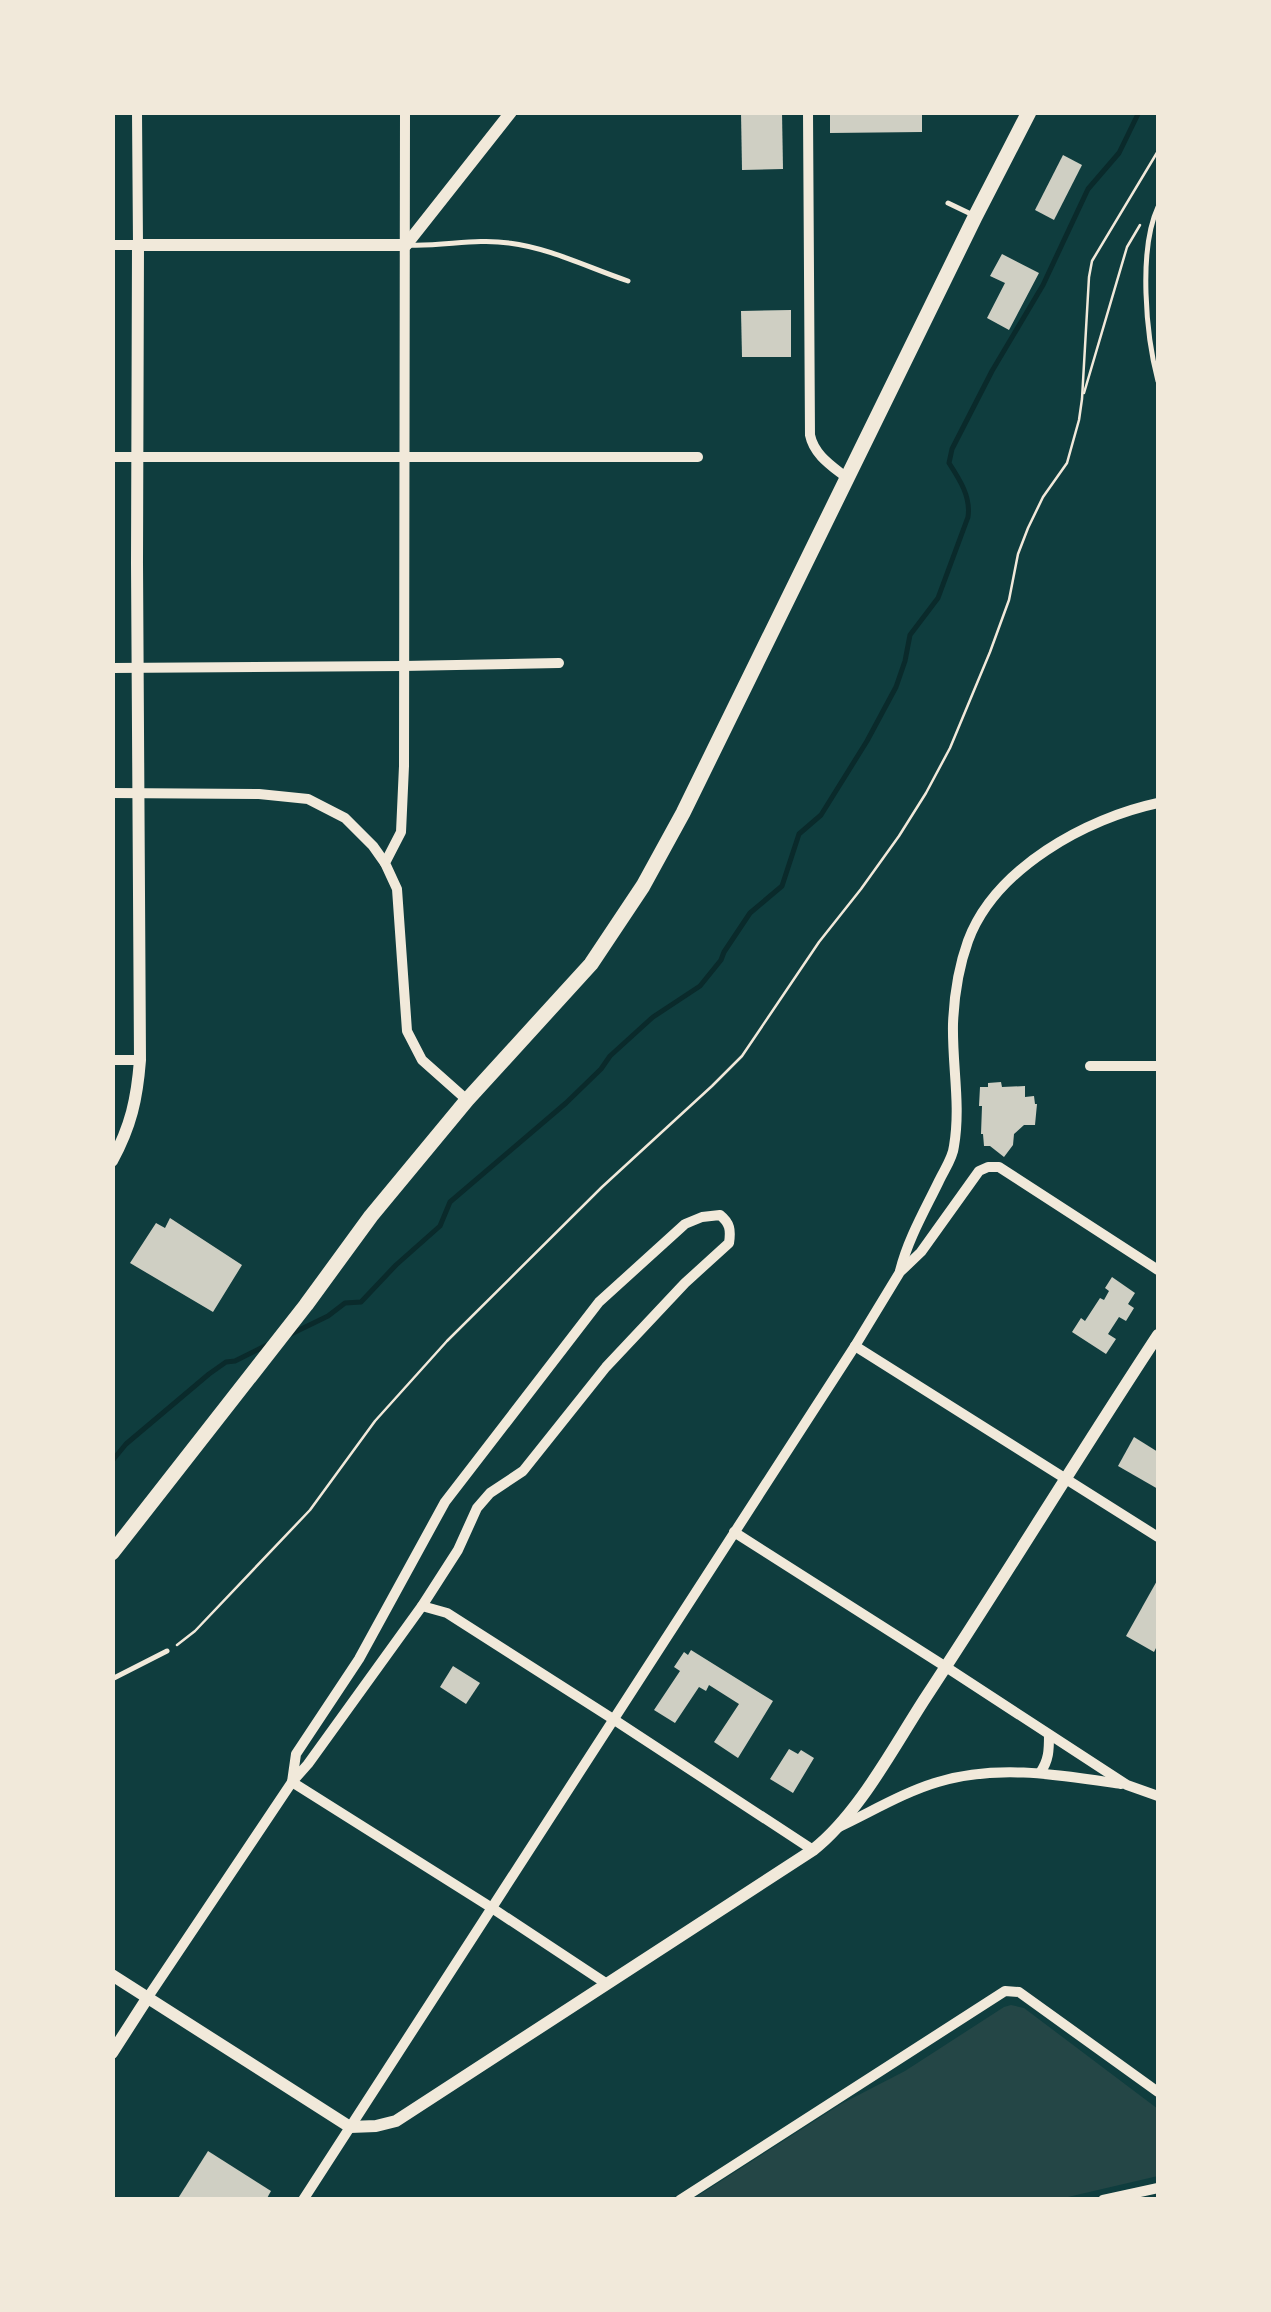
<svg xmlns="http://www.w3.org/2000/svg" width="1271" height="2312" font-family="'Alegreya Sans',sans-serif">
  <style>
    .green { fill: #244646 }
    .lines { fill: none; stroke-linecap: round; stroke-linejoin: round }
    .stream { stroke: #0a2a2b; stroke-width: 5 }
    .building { fill: #cfcfc3 }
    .path { stroke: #f1e9da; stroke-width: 2.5 }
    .service { stroke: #f1e9da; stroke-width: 5 }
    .minor { stroke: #f1e9da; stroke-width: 10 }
    .tertiary { stroke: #f1e9da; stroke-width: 12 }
    .primary { stroke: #f1e9da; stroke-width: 15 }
  </style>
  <rect width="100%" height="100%" fill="#0f3d3e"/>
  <polygon class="green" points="1011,2005 1024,2008 1158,2109 1158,2176 1055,2200 693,2199 841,2104 905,2071 1004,2007"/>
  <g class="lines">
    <g class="stream">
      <path d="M291 1334 328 1316 345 1303 361 1302 396 1265 440 1226 450 1202 566 1103 601 1069 610 1056 653 1017 700 986 721 960 724 952 750 913 782 886 799 834 821 815 867 741 896 687 905 661 910 635 938 598 968 517C971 497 960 480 949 463L952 449 992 371 1043 285 1088 189 1119 153 1139 112"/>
      <polyline points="112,1461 126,1444 209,1374 226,1362 235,1361 267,1345"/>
    </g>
  </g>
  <g class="building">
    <polygon points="741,112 782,112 783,169 742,170"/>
    <polygon points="830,112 922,112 922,132 830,133"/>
    <polygon points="1063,155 1082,165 1054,220 1035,210"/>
    <polygon points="1002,254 1039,273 1009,330 987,318 1005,283 990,276"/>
    <polygon points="791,310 791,357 742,357 741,311"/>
    <polygon points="1001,1082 1002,1087 1025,1086 1025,1097 1034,1096 1035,1104 1037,1104 1035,1125 1024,1125 1014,1134 1013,1145 1004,1157 990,1146 984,1146 983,1134 981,1134 982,1106 979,1106 980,1087 988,1087 988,1083"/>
    <polygon points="170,1218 242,1265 213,1312 130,1263 156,1223 165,1228"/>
    <polygon points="1112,1277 1135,1293 1128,1304 1134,1308 1126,1321 1119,1317 1108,1334 1116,1339 1106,1354 1072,1332 1081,1318 1085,1321 1100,1298 1104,1300 1109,1291 1105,1288"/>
    <polygon points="1134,1437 1158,1452 1158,1489 1118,1466"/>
    <polygon points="1158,1579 1158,1644 1154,1652 1126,1636"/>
    <polygon points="691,1650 773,1701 738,1758 714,1742 739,1704 709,1685 706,1691 699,1687 675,1723 654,1710 680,1671 674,1667 684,1652 688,1655"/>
    <polygon points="453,1666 480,1683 466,1704 440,1687"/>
    <polygon points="789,1749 798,1754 801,1750 814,1758 793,1793 770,1779"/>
    <polygon points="208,2151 271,2191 266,2200 177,2200"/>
  </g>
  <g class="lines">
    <g class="path">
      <polyline points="1084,393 1127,247 1140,225"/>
      <polyline points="177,1645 195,1631 310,1510 375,1421 447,1341 602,1187 712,1086 742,1056 819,942 861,889 899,836 926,793 950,748 990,652 1009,600 1018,554 1028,528 1043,497 1067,463 1079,420 1082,399 1089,277 1092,261 1158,151"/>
    </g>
    <g class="service">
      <polyline points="948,203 973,215"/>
      <path d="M1158 207C1138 250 1146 336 1158 381"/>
      <path d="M407 245C442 247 475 238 509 243 550 248 589 268 628 281"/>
      <polyline points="112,1679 167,1651"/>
    </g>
    <g class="minor">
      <polyline points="405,112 404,766 401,832 385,863 397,889 407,1031 422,1060 467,1100"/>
      <path d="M808 112 810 435C814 455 832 466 847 478"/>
      <polyline points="112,245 138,245 137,112"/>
      <polyline points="112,457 698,457"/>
      <polyline points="112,668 403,666 559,663"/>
      <polyline points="112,793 259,794 308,799 345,818 373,846 385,863"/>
      <polyline points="112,1060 140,1060"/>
      <polyline points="1090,1066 1158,1066"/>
      <path d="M900 1271C908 1239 925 1210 939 1181 944 1170 953 1158 954 1146 961 1105 952 1065 953 1024 954 998 959 966 968 941 995 868 1087 818 1158 803"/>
      <polyline points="855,1346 1158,1537"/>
      <polyline points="734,1532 946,1667 1127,1785 1158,1796"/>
      <polyline points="422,1606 447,1613 613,1719 813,1850"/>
      <path d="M1040 1773C1049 1760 1049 1750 1049 1735"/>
      <polyline points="292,1782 492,1908 607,1984"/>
      <path d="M839 1827C871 1812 904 1792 938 1782 998 1764 1060 1775 1121 1784"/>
      <path d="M148 1997 292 1782 308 1764 422 1606 458 1550 477 1508 490 1493 523 1471 606 1367 685 1283 729 1243C731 1230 730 1223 720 1215L702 1217 685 1224 599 1302 445 1502 359 1659 296 1754 292 1782"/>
      <polyline points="303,2200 855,1346 900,1272 921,1252 979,1171 988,1167 999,1167 1158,1270"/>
      <polyline points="680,2200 1005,1991 1019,1992 1158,2092"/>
      <polyline points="1103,2200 1158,2188"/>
    </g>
    <g class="tertiary">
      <path d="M112 1161C131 1126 137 1099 140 1060L137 563 138 245H406L511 112"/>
      <path d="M112 1975 350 2127 376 2126 396 2121 813 1850C859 1814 894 1746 926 1697 1005 1577 1079 1455 1158 1335"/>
      <polyline points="112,2053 148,1997"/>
    </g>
    <polyline class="primary" points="112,1553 306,1305 371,1216 467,1100 591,964 643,886 683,813 975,217 1029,112"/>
  </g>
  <rect width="1271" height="2312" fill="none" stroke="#f1e9da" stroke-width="230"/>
</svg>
